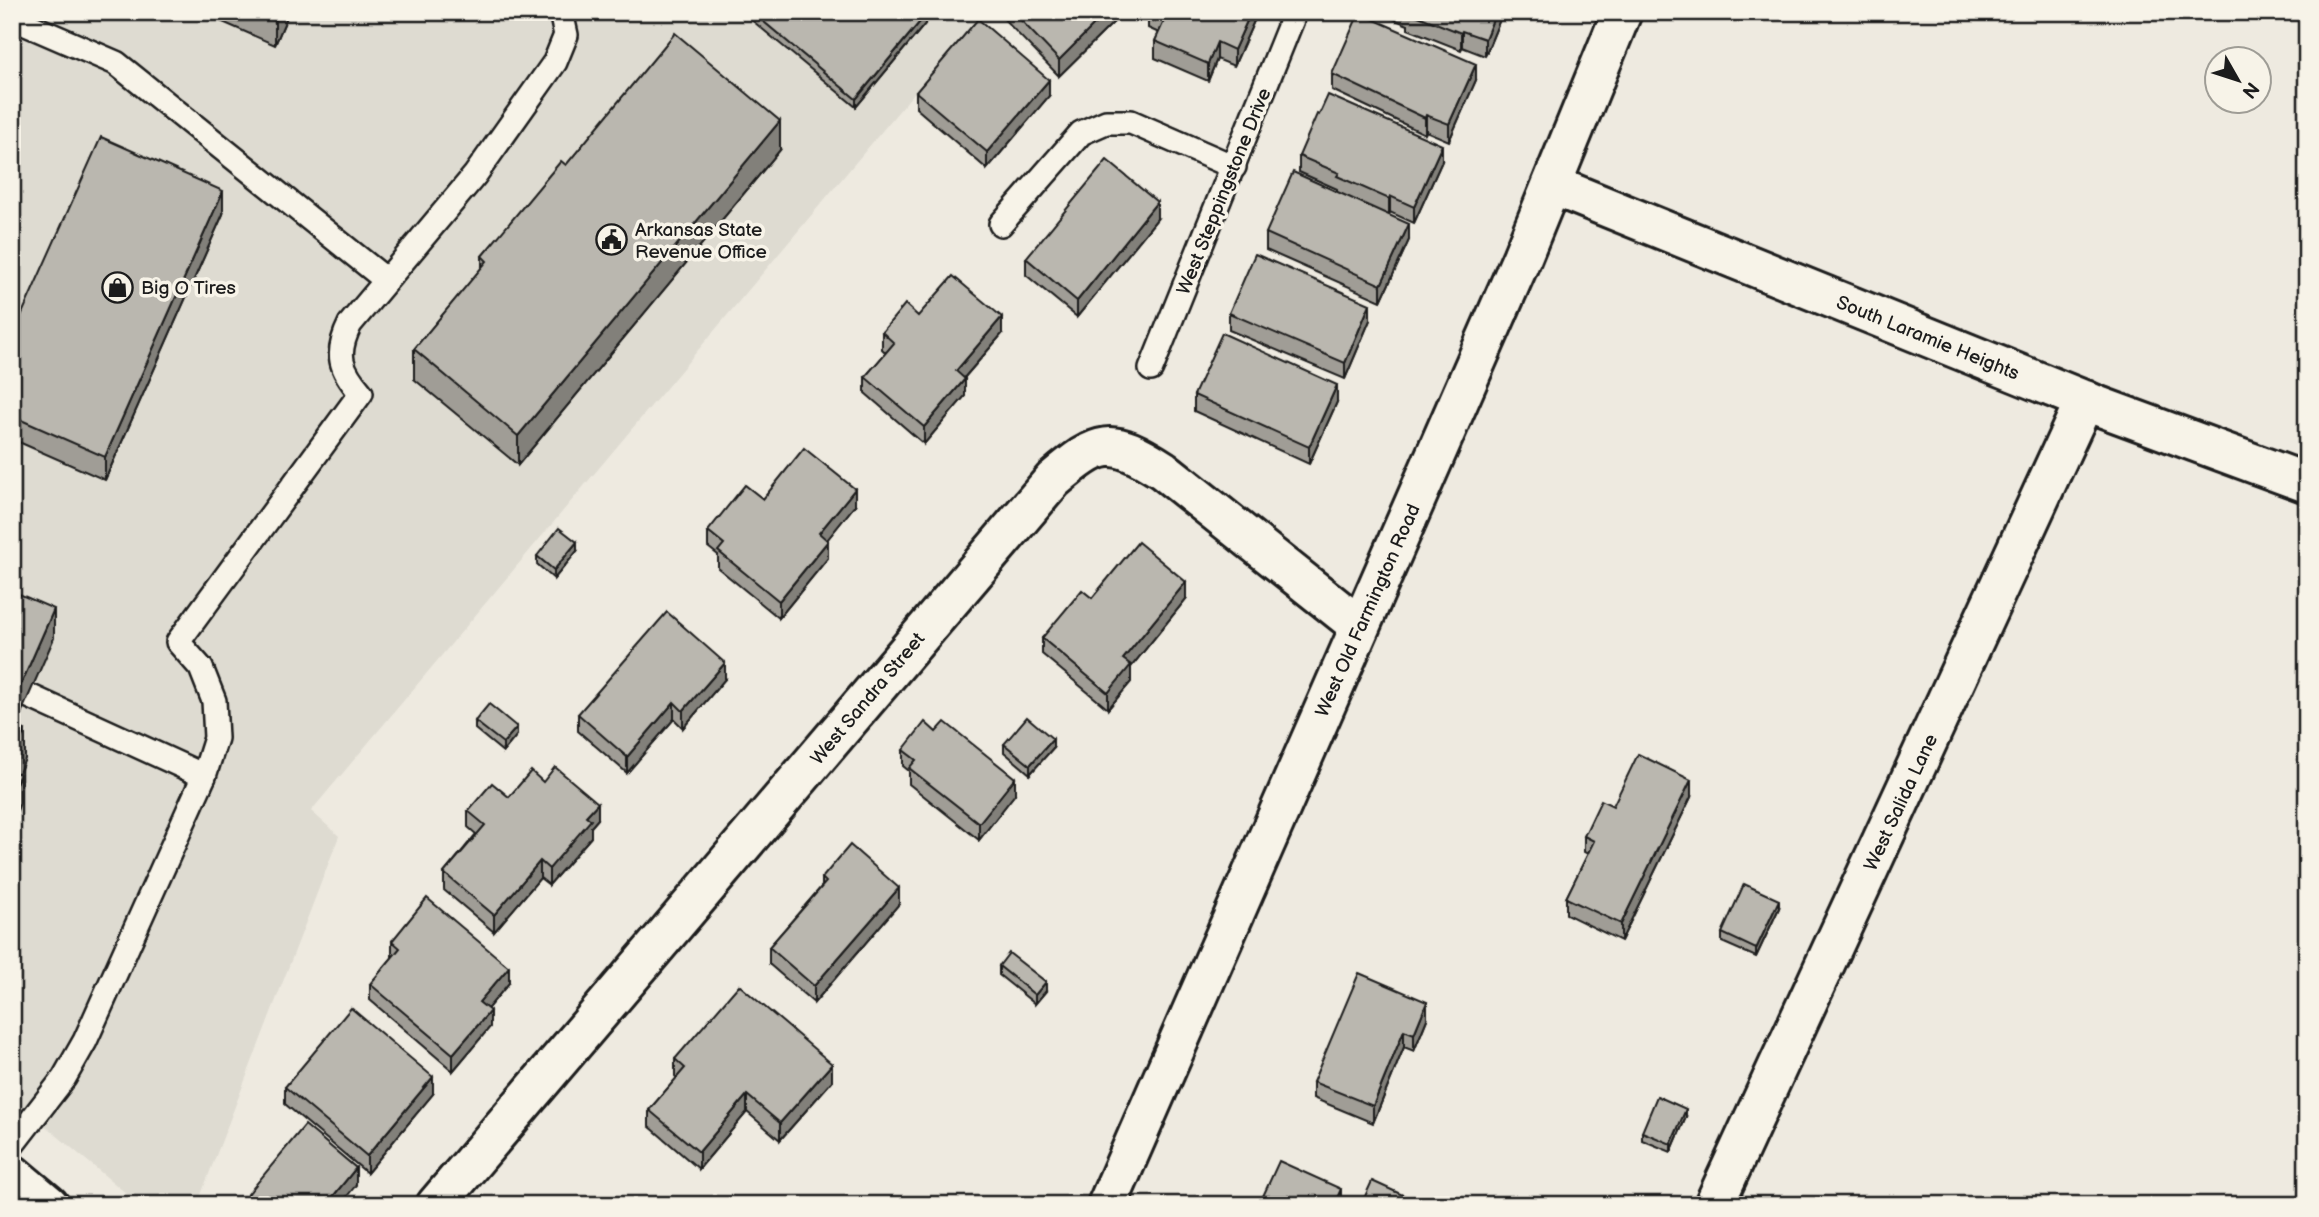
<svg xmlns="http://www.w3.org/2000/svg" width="2319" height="1217" font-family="'Balsamiq Sans',sans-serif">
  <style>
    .built { fill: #dedbd1 }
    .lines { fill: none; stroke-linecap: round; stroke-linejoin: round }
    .service-casing { stroke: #1c1c1c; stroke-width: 28 }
    .minor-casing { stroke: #1c1c1c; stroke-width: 44 }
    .tertiary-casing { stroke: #1c1c1c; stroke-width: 44 }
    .service { stroke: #f7f3e8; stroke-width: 23 }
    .minor { stroke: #f7f3e8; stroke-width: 38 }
    .tertiary { stroke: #f7f3e8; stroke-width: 38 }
    .wall { fill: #a09d96; stroke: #1c1c1c; stroke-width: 2 }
    .shaded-wall { fill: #82807a; stroke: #1c1c1c; stroke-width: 2 }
    .building { fill: #bab7af; stroke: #1c1c1c; stroke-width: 2 }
    .labels { text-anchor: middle; stroke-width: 7; stroke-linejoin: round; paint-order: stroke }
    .street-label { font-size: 19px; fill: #1c1c1c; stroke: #f7f3e8 }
    .poi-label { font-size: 19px; fill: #1c1c1c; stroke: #f7f3e8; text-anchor: start }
  </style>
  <rect width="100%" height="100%" fill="#eeeae0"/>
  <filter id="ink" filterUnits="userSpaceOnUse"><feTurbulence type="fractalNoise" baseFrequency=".0143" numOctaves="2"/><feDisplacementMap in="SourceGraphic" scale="14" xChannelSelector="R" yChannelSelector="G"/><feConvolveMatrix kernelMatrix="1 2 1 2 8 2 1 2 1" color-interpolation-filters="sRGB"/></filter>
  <g filter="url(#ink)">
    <polygon class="built" points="12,12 982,12 311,811 339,836 197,1205 140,1205 12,1098"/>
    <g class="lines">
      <defs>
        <g id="service">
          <polyline points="12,18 116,63 386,280"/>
          <polyline points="1001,224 1081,133 1106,122 1131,122 1234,167"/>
          <polyline points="1151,369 1295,12"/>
          <polyline points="29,696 204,776"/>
          <path d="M12 1145 64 1078 85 1041 204 776 216 738 214 701 201 668 178 642 361 393C340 369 335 354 350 324L475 175 555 62 566 35 561 12"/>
        </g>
        <g id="minor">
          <polyline points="1552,185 2101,407 2307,483"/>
          <polyline points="12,1174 49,1205"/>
          <path d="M436 1205 1053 480C1100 440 1110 436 1163 470L1359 626"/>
          <polyline points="1714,1205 2085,400"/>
        </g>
        <polyline id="tertiary" points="1107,1205 1522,257 1622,12"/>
      </defs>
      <use href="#service" class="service-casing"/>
      <use href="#minor" class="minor-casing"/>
      <use href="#tertiary" class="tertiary-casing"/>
      <use href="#service" class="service"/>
      <use href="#minor" class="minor"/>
      <use href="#tertiary" class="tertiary"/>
    </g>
    <g class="wall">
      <polygon points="200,12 289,12 275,45"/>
      <polygon points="742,12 935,12 856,107"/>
      <polygon points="997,12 1124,12 1059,76"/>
      <polygon points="1148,12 1258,12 1234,66 1217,59 1208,81 1155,58 1155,41 1159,33 1148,28"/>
      <polygon points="1376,12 1503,12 1485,56 1462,47 1461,50 1408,29 1408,25"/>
      <polygon points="1332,74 1476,80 1449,141 1426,131 1425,134 1332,90"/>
      <polygon points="916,92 1049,96 987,169 916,108"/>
      <polygon points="780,150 518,465 414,379 414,349 482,268 482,256 566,165"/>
      <polygon points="1299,156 1442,161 1414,223 1390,212 1389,215 1409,240 1381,301 1266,250 1266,233 1337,192 1337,189 1299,172"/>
      <polygon points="223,214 105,480 12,439 12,336"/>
      <polygon points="1157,219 1077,317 1026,275 1026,258"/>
      <polygon points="1229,313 1370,320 1345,379 1229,330"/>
      <polygon points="918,316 1002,334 964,378 965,396 924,444 865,393 865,377 886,353 882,349 882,332"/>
      <polygon points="1194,395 1337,402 1309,464 1194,411"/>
      <polygon points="763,499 855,505 827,540 828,558 779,618 718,568 718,555 708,547 708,531"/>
      <polygon points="577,551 554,579 537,564 537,556"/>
      <polygon points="1092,598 1186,599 1131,667 1131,682 1108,709 1042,654 1042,638"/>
      <polygon points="725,679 683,728 674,719 627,773 578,731 578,714"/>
      <polygon points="475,721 517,735 503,752 475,729"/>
      <polygon points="936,732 1015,794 979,840 909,784 909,771 903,766 903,750"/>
      <polygon points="1004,744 1053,748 1030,774 1004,752"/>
      <polygon points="543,782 598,819 591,827 591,837 549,885 540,878 494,932 444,890 444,873 476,834 468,827 468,811 509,797"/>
      <polygon points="1691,797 1621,941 1566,914 1566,898 1588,854 1584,852 1584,836"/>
      <polygon points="822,878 899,904 814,1003 769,964 769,947 822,886"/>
      <polygon points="1779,908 1756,957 1722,942 1722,933"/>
      <polygon points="392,941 509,983 487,1009 490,1027 453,1071 370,1000 370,984 392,958"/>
      <polygon points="999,966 1046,991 1035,1004 999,975"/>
      <polygon points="1427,1019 1414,1051 1404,1047 1373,1123 1313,1098 1313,1082"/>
      <polygon points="675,1059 832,1081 780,1140 747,1112 699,1169 649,1126 649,1110 677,1078 675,1076"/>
      <polygon points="285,1087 433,1094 367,1173 285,1104"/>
      <polygon points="1686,1117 1671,1152 1642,1140 1642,1132"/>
    </g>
    <g class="shaded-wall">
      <polygon points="279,12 289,12 275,45 275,21"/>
      <polygon points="928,12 935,12 856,107 856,99"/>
      <polygon points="1107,12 1124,12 1059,76 1059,60"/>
      <polygon points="1251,12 1258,12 1234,66 1234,50"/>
      <polygon points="1496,12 1503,12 1485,56 1485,39"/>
      <polygon points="1462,31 1462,47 1461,50 1461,33"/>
      <polygon points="1217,42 1217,59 1208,81 1208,64"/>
      <polygon points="1476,64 1476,80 1449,141 1449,124"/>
      <polygon points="1049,80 1049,96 987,169 987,152"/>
      <polygon points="1426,115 1426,131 1425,134 1425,118"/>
      <polygon points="780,121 780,150 518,465 518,436"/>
      <polygon points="1442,145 1442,161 1414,223 1414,207"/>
      <polygon points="223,191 223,214 105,480 105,457"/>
      <polygon points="1390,196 1390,212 1389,215 1389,199"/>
      <polygon points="1157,202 1157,219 1077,317 1077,301"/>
      <polygon points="1409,224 1409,240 1381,301 1381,285"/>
      <polygon points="1370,304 1370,320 1345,379 1345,363"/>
      <polygon points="1002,317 1002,334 956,387 956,371"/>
      <polygon points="965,379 965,396 924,444 924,427"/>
      <polygon points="1337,385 1337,402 1309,464 1309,447"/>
      <polygon points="855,489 855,505 819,550 819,533"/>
      <polygon points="828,541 828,558 779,618 779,601"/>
      <polygon points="577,542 577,551 554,579 554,570"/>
      <polygon points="1186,582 1186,599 1131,667 1131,682 1108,709 1108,693 1123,659"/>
      <polygon points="54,609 54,638 12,734 12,705"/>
      <polygon points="725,663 725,679 683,728 683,711"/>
      <polygon points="674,702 674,719 627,773 627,757"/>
      <polygon points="517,727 517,735 503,752 503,743"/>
      <polygon points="25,730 25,759 12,789 12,759"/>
      <polygon points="1053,739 1053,748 1030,774 1030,765"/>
      <polygon points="20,774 20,803 13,821 12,840 12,792"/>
      <polygon points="1015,778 1015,794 979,840 979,823"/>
      <polygon points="1691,780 1691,797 1621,941 1621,924"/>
      <polygon points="598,803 598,819 591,827 591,837 549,885 549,869 586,816"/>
      <polygon points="540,861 540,878 494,932 494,915"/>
      <polygon points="899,888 899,904 814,1003 814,986"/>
      <polygon points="1779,900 1779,908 1756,957 1756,949"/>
      <polygon points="509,967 509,983 479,1019 479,1002"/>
      <polygon points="1046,982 1046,991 1035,1004 1035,995"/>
      <polygon points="1427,1002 1427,1019 1414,1051 1414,1034"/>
      <polygon points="490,1011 490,1027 453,1071 453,1054"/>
      <polygon points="1404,1030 1404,1047 1373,1123 1373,1106"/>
      <polygon points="832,1064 832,1081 780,1140 780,1123"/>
      <polygon points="433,1077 433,1094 367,1173 367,1156"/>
      <polygon points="747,1095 747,1112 699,1169 699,1152"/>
      <polygon points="1686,1109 1686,1117 1671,1152 1671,1144"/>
      <polygon points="356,1168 356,1185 340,1205 326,1205"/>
      <polygon points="1341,1189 1341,1205 1334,1205"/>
    </g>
    <g class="building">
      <polygon points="254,12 279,12 275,21"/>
      <polygon points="752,12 928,12 856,99"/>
      <polygon points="1013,12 1107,12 1059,60"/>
      <polygon points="1149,12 1251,12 1234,50 1217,42 1208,64 1155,41 1165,19"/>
      <polygon points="1408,12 1496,12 1485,39 1462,31 1461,33"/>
      <polygon points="1359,13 1476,64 1449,124 1426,115 1425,118 1332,74"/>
      <polygon points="978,19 1049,80 987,152 916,92"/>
      <polygon points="675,33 780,121 518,436 414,349 487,261 482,256 561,161 566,165"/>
      <polygon points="1328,95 1442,145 1414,207 1390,196 1389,199 1337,176 1339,173 1299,156 1317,114 1319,115"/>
      <polygon points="101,137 223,191 105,457 12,416 12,336"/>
      <polygon points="1107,160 1157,202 1077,301 1026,258"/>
      <polygon points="1293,172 1409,224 1381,285 1266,233"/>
      <polygon points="1255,254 1370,304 1345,363 1229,313"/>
      <polygon points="953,276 1002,317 956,371 965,379 924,427 865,377 894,343 882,332 905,304 918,316"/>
      <polygon points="1222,333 1337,385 1309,447 1194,395"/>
      <polygon points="804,448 855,489 819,533 828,541 779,601 718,551 724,544 708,531 745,485 763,499"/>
      <polygon points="559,528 577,542 554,570 537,556"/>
      <polygon points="1138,542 1186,582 1123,659 1131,665 1108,693 1042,638 1082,590 1092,598"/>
      <polygon points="12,591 54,609 12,705"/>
      <polygon points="667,612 725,663 683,711 674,702 627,757 578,714"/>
      <polygon points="489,704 517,727 503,743 475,721"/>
      <polygon points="1027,717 1053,739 1030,765 1004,744"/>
      <polygon points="925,722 936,732 945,722 1015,778 979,823 909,768 916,760 903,750"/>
      <polygon points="12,725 25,730 12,759"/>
      <polygon points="1638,754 1691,780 1621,924 1566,898 1594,841 1584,836 1601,800 1613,806"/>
      <polygon points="555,767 598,803 586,816 591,820 549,869 540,861 494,915 444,873 485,825 468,811 492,783 509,797 531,771 543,782"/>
      <polygon points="12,771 20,774 12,792"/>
      <polygon points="850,845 899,888 814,986 769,947 826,882 822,878"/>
      <polygon points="1744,884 1779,900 1756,949 1722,933"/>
      <polygon points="427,898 509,967 479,1002 490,1011 453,1054 370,984 400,948 392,941"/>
      <polygon points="1009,953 1046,982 1035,995 999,966"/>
      <polygon points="1359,973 1427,1002 1414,1034 1404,1030 1373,1106 1313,1082"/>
      <polygon points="739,985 832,1064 780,1123 747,1095 699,1152 649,1110 685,1068 675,1059"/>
      <polygon points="351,1008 433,1077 367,1156 285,1087"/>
      <polygon points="1657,1096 1686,1109 1671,1144 1642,1132"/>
      <polygon points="305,1125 356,1168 326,1205 239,1205"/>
      <polygon points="1279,1161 1341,1189 1334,1205 1259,1205"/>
      <polygon points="1372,1181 1418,1202 1416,1205 1361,1205"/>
      <polygon points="958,1200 965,1205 954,1205"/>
    </g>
  </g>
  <defs>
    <symbol id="civic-ring" viewBox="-11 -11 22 22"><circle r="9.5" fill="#f7f3e8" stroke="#1c1c1c" stroke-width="1.5"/><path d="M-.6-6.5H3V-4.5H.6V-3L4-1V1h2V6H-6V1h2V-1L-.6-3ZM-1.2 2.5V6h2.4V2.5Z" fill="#1c1c1c"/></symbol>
    <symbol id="shop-ring" viewBox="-11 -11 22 22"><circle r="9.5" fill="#f7f3e8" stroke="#1c1c1c" stroke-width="1.5"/><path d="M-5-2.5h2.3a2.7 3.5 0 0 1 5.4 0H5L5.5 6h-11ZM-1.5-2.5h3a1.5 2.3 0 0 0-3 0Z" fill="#1c1c1c"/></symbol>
  </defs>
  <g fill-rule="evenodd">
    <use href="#civic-ring" x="594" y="222" width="35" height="35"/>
    <use href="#shop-ring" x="100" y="270" width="35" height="35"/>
  </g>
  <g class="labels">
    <g class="street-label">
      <text transform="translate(1223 191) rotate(-68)" y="7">West Steppingstone Drive</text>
      <text transform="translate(1928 337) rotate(22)" y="7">South Laramie Heights</text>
      <text transform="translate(1367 610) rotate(-66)" y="7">West Old Farmington Road</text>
      <text transform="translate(867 698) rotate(-50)" y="7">West Sandra Street</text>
      <text transform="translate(1900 802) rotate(-65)" y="7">West Salida Lane</text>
    </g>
    <g class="poi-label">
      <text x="635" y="236">Arkansas State<tspan x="635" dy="22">Revenue Office</tspan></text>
      <text x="141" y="294">Big O Tires</text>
    </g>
  </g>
  <rect width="2319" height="1217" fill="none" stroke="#f7f3e8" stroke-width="42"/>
  <rect x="21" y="21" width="2277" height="1175" fill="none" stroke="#1c1c1c" stroke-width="2.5" filter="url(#ink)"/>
  <g transform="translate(2238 80) rotate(129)"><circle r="33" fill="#f7f3e8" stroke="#9f9d96" stroke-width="2"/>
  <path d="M0-5L12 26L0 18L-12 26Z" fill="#1c1c1c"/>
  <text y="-10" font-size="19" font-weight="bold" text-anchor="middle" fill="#1c1c1c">N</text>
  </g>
</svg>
